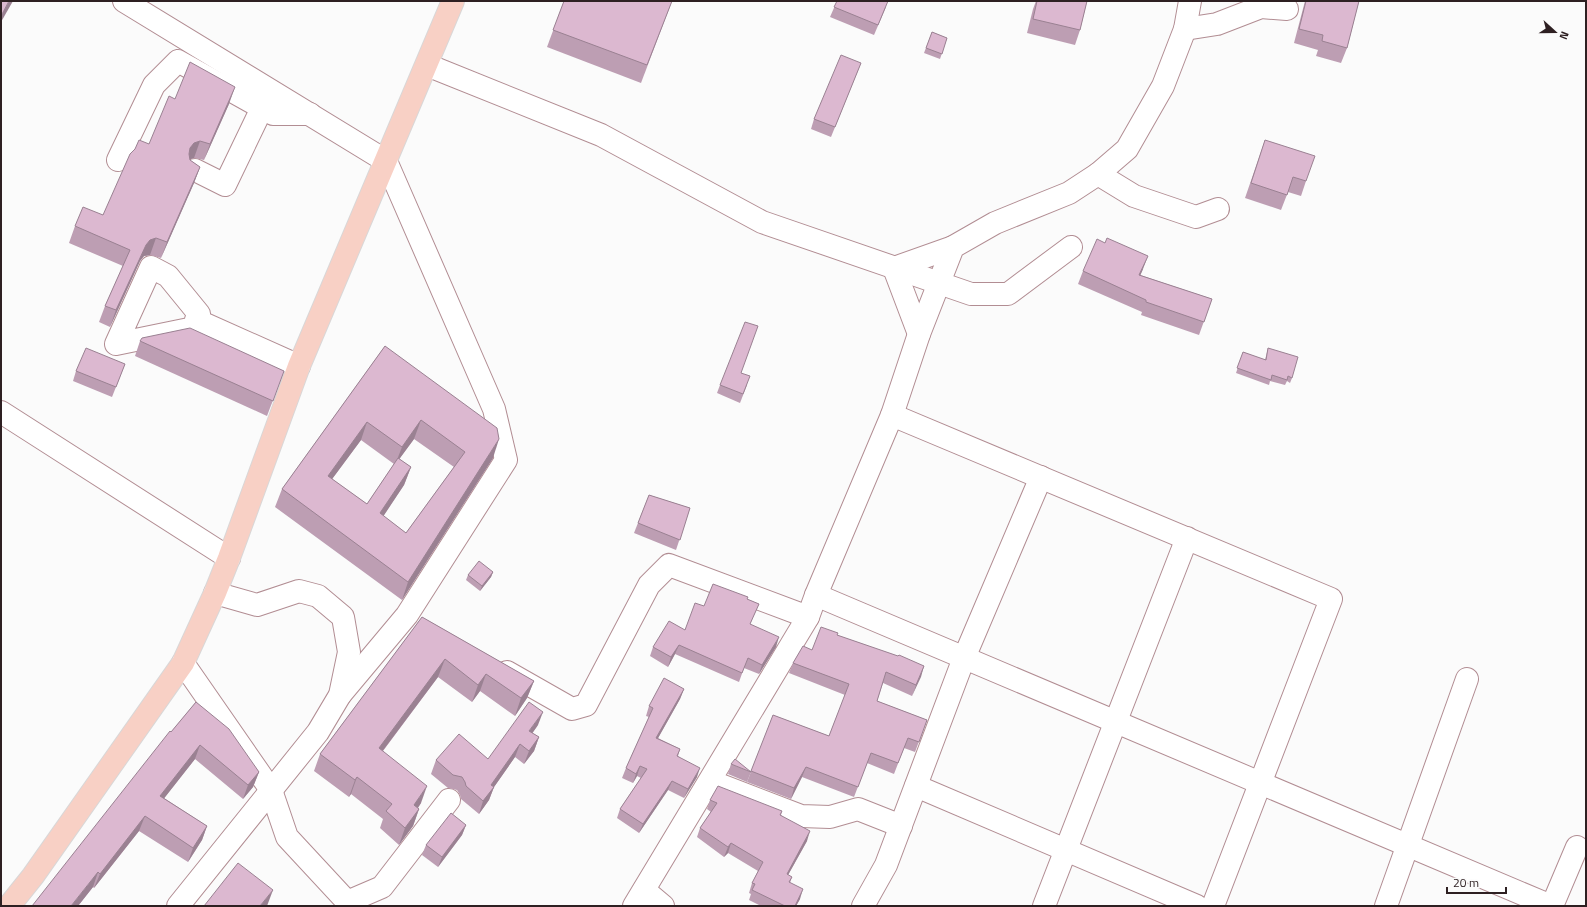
<svg xmlns="http://www.w3.org/2000/svg" width="1587" height="907" font-family="'Titillium Web',sans-serif">
  <style>
    .lines { fill: none; stroke-linecap: round; stroke-linejoin: round }
    .minor-casing { stroke: #b28d93; stroke-width: 24 }
    .major-casing { stroke: #d9d7d7; stroke-width: 24 }
    .minor { stroke: #fff; stroke-width: 22 }
    .major { stroke: #f8d0c5; stroke-width: 22 }
    .wall { fill: #bd9eb3; fill-rule: evenodd }
    .shaded-wall { fill: #9a8192 }
    .building { fill: #dcb8d0; stroke: #9a8192; fill-rule: evenodd }
  </style>
  <rect width="100%" height="100%" fill="#fbfbfb"/>
  <g class="lines">
    <defs>
      <g id="minor">
        <polyline points="124,1 386,161 494,409 506,460 407,615 340,695"/>
        <polyline points="1185,29 1217,24 1261,7 1287,9"/>
        <polyline points="427,65 601,135 762,222 971,294 1008,294 1071,247"/>
        <polyline points="118,160 154,85 178,61 273,114 310,114"/>
        <polyline points="195,170 225,185 262,108"/>
        <polyline points="1098,174 1134,196 1196,217 1218,209"/>
        <polygon points="151,267 168,276 199,314 194,328 116,344"/>
        <polyline points="196,320 299,366"/>
        <polyline points="919,334 894,268 953,247"/>
        <polyline points="1,412 229,558"/>
        <polyline points="892,415 1331,599 1213,906"/>
        <polyline points="816,595 1551,906"/>
        <polyline points="183,663 271,790 287,837 351,906"/>
        <polyline points="507,672 572,709 586,705 649,585 669,565 808,617"/>
        <polyline points="710,781 801,816 830,817 858,809 901,826"/>
        <polyline points="916,786 1197,906"/>
        <polyline points="644,890 663,906"/>
        <polyline points="347,902 382,887 449,800"/>
        <polyline points="178,906 318,732 340,695 349,652 343,617 318,596 299,591 257,605 215,593"/>
        <polyline points="634,906 808,617 816,595 892,415 919,334 953,247 995,223 1069,193 1098,174 1127,149 1163,86 1185,29 1190,1"/>
        <polyline points="863,906 886,865 964,658 1041,477"/>
        <polyline points="1044,906 1187,538"/>
        <polyline points="1386,906 1467,679"/>
        <polyline points="1552,906 1577,847"/>
      </g>
      <polyline id="major" points="9,906 33,876 183,663 215,593 229,558 299,366 453,1"/>
    </defs>
    <use href="#minor" class="minor-casing"/>
    <use href="#major" class="major-casing"/>
    <use href="#minor" class="minor"/>
    <use href="#major" class="major"/>
  </g>
  <g class="wall">
    <polygon points="564,1 672,1 641,83 547,47"/>
    <polygon points="837,1 886,7 874,35 830,17"/>
    <polygon points="1036,1 1087,1 1080,30 1075,45 1027,33 1033,9"/>
    <polygon points="1305,1 1359,1 1347,48 1341,63 1316,56 1318,50 1294,43"/>
    <polygon points="932,32 947,38 940,59 924,53"/>
    <polygon points="861,63 831,137 811,129 814,119"/>
    <polygon points="229,104 204,160 194,158 190,159 190,160 200,167 194,183 161,258 150,255 144,256 140,261 110,327 99,322 105,306 123,266 69,243 75,226 103,215 149,144"/>
    <polygon points="1265,140 1306,181 1301,196 1288,192 1281,210 1245,198"/>
    <polygon points="1143,269 1140,275 1212,299 1199,335 1141,315 1142,312 1078,284 1083,271"/>
    <polygon points="140,341 284,371 267,416 135,356"/>
    <path d="M385 346 493 458 402 600 275 507 282 489ZM414 439 454 467 406 533 383 516 404 485 411 467 399 459ZM361 440 394 464 367 504 332 479Z"/>
    <polygon points="1268,348 1292,378 1290,383 1287,381 1285,385 1270,381 1269,385 1236,373 1243,352 1265,360"/>
    <polygon points="125,364 112,397 73,381 76,371"/>
    <polygon points="741,373 747,385 740,403 717,393 720,385"/>
    <polygon points="649,495 690,508 676,550 634,533"/>
    <polygon points="493,572 491,577 480,591 466,580 468,575"/>
    <polygon points="747,599 759,604 750,624 776,647 759,674 744,668 739,682 675,654 668,667 650,656 653,647 685,630 704,606"/>
    <polygon points="422,617 534,681 527,698 515,716 480,691 472,702 438,677 383,751 421,803 418,808 419,809 413,826 399,845 380,828 383,819 351,794 349,797 314,771 320,754"/>
    <polygon points="837,635 924,666 912,696 883,683 877,701 927,720 915,752 904,748 894,774 867,763 854,797 802,777 791,799 747,782 773,715 829,736 845,695 789,673 793,663 812,650"/>
    <polygon points="684,689 680,699 658,738 680,749 678,756 697,777 684,798 668,790 639,833 617,818 620,809 641,778 637,776 633,783 622,778 626,768 649,717 646,716 649,706"/>
    <polygon points="196,702 259,772 253,787 243,799 195,759 164,798 207,826 202,840 188,862 139,831 94,888 93,887 78,906 171,732"/>
    <polygon points="538,725 532,733 539,737 534,751 524,764 515,757 494,787 489,800 479,814 461,799 460,795 457,790 448,788 431,774 436,760 488,759"/>
    <polygon points="731,764 751,772 747,782 728,774"/>
    <polygon points="710,800 782,811 781,815 807,841 788,875 792,877 790,883 800,899 796,906 761,906 749,900 751,894 749,893 752,883 758,871 728,853 724,857 697,837 700,828 711,812 707,809"/>
    <polygon points="466,825 462,835 438,867 422,855 426,845"/>
  </g>
  <g class="shaded-wall">
    <polygon points="9,1 13,1 1,22 1,16"/>
    <polygon points="235,87 229,104 204,160 210,144"/>
    <polygon points="200,141 194,158 188,160 190,148 194,143"/>
    <polygon points="200,167 194,183 161,258 167,242"/>
    <polygon points="156,238 150,255 144,256 140,261 110,327 116,310 146,245 150,240"/>
    <polygon points="1148,256 1143,269 1135,288 1139,275"/>
    <polygon points="421,420 414,439 395,465 402,447"/>
    <polygon points="367,422 361,440 321,494 328,476"/>
    <polygon points="499,439 493,458 402,600 408,582"/>
    <polygon points="411,467 404,485 373,532 380,513"/>
    <polygon points="493,572 491,577 480,591 482,586"/>
    <polygon points="779,637 776,647 759,674 762,665"/>
    <polygon points="679,645 675,654 668,667 671,657"/>
    <polygon points="445,659 438,677 372,765 379,748"/>
    <polygon points="924,666 921,677 912,696 916,685"/>
    <polygon points="486,674 480,691 472,702 478,685"/>
    <polygon points="534,681 527,698 515,716 521,698"/>
    <polygon points="684,689 680,699 653,747 656,738"/>
    <polygon points="543,712 538,725 525,744 529,731"/>
    <polygon points="539,737 534,751 524,764 529,751"/>
    <polygon points="520,744 515,757 494,787 489,800 479,814 483,801 491,785"/>
    <polygon points="200,745 195,759 155,810 160,796"/>
    <polygon points="640,766 637,776 633,783 636,774"/>
    <polygon points="806,767 802,777 791,799 794,788"/>
    <polygon points="700,768 697,777 684,798 688,789"/>
    <polygon points="259,772 253,787 243,799 248,785"/>
    <polygon points="357,777 351,794 349,797 355,780"/>
    <polygon points="672,781 668,790 639,833 643,824"/>
    <polygon points="427,786 421,803 408,822 414,805"/>
    <polygon points="419,809 413,826 399,845 405,828"/>
    <polygon points="145,816 139,831 94,888 100,874"/>
    <polygon points="466,825 462,835 438,867 442,857"/>
    <polygon points="207,826 202,840 188,862 193,848"/>
    <polygon points="810,831 807,841 783,884 787,874"/>
    <polygon points="731,843 728,853 724,857 728,847"/>
    <polygon points="98,872 93,887 78,906 71,906"/>
    <polygon points="803,889 800,899 796,906 795,906"/>
    <polygon points="273,890 267,906 260,906"/>
  </g>
  <g class="building">
    <polygon points="1,1 9,1 1,16"/>
    <polygon points="564,1 672,1 647,65 553,30"/>
    <polygon points="837,1 888,1 878,25 834,7"/>
    <polygon points="1037,1 1087,1 1080,30 1033,19"/>
    <polygon points="1306,1 1359,1 1347,48 1322,41 1323,35 1299,29"/>
    <polygon points="932,32 947,38 942,54 926,48"/>
    <polygon points="841,55 861,63 835,127 814,119"/>
    <polygon points="190,62 235,87 210,144 200,141 194,143 190,148 189,154 190,160 200,167 167,242 156,238 150,240 146,245 116,310 105,306 130,250 75,226 83,207 103,215 130,154 135,149 139,140 149,144 169,96 175,99"/>
    <polygon points="1265,140 1315,156 1306,181 1293,177 1287,195 1251,183"/>
    <polygon points="1107,238 1148,256 1139,275 1212,299 1204,322 1146,302 1146,300 1083,271 1097,239 1105,243"/>
    <polygon points="745,322 758,326 741,373 750,376 743,394 720,385"/>
    <polygon points="190,328 284,371 273,401 140,341 142,338"/>
    <path d="M385 346 497 428 499 439 408 582 282 489ZM421 420 465 452 406 533 380 513 411 467 398 458 367 504 328 476 367 422 402 447Z"/>
    <polygon points="86,348 125,364 116,387 76,371"/>
    <polygon points="1268,348 1298,357 1292,378 1288,376 1287,380 1272,375 1271,380 1237,368 1243,352 1266,360"/>
    <polygon points="649,495 690,508 680,540 638,523"/>
    <polygon points="479,561 493,572 482,586 468,575"/>
    <polygon points="713,584 748,597 747,599 759,604 750,624 779,637 762,665 748,658 742,673 679,645 671,657 653,647 669,621 685,630 695,603 704,606"/>
    <polygon points="422,617 534,681 521,698 486,674 478,685 445,659 379,748 427,786 414,805 419,809 405,828 386,811 392,804 357,777 355,780 320,754"/>
    <polygon points="821,627 838,633 837,635 898,656 899,655 924,666 916,685 886,672 877,701 927,720 919,742 908,738 898,763 871,753 858,787 806,767 794,788 751,771 773,715 829,736 849,684 793,663 803,646 812,650"/>
    <polygon points="664,678 684,689 656,738 680,749 677,756 700,768 688,789 672,781 643,824 620,809 647,769 640,766 636,774 626,768 653,708 649,706"/>
    <polygon points="196,702 229,729 259,772 248,785 200,745 160,796 207,826 193,848 145,816 100,874 98,872 71,906 32,906 170,731 171,732"/>
    <polygon points="529,702 543,712 529,731 539,737 529,751 520,744 491,785 494,787 483,801 466,786 465,782 462,777 453,775 436,760 459,734 488,759"/>
    <polygon points="735,759 751,772 731,764"/>
    <polygon points="718,786 782,811 780,815 810,831 787,874 792,877 789,882 803,889 795,906 785,906 752,890 755,884 752,883 763,862 731,843 728,847 700,828 717,803 710,800"/>
    <polygon points="451,813 466,825 442,857 426,845"/>
    <polygon points="238,863 273,890 260,906 204,906"/>
  </g>
  <rect width="1587" height="907" fill="none" stroke="#2e2022" stroke-width="4"/>
  <g transform="translate(1555 32) rotate(111)" stroke="#fbfbfb" stroke-width="3" paint-order="stroke">
  <path d="M0-3L7 15L0 10L-7 15Z" fill="#2e2022"/>
  <text y="-6" font-size="11" font-weight="bold" text-anchor="middle" fill="#2e2022">N</text>
  </g>
  <path d="M1447 887v6h59v-6" fill="none" stroke="#2e2022" stroke-width="2"/>
  <text x="1453" y="887" font-size="12" fill="#2e2022" stroke="#fbfbfb" stroke-width="3" paint-order="stroke">20 m</text>
</svg>
